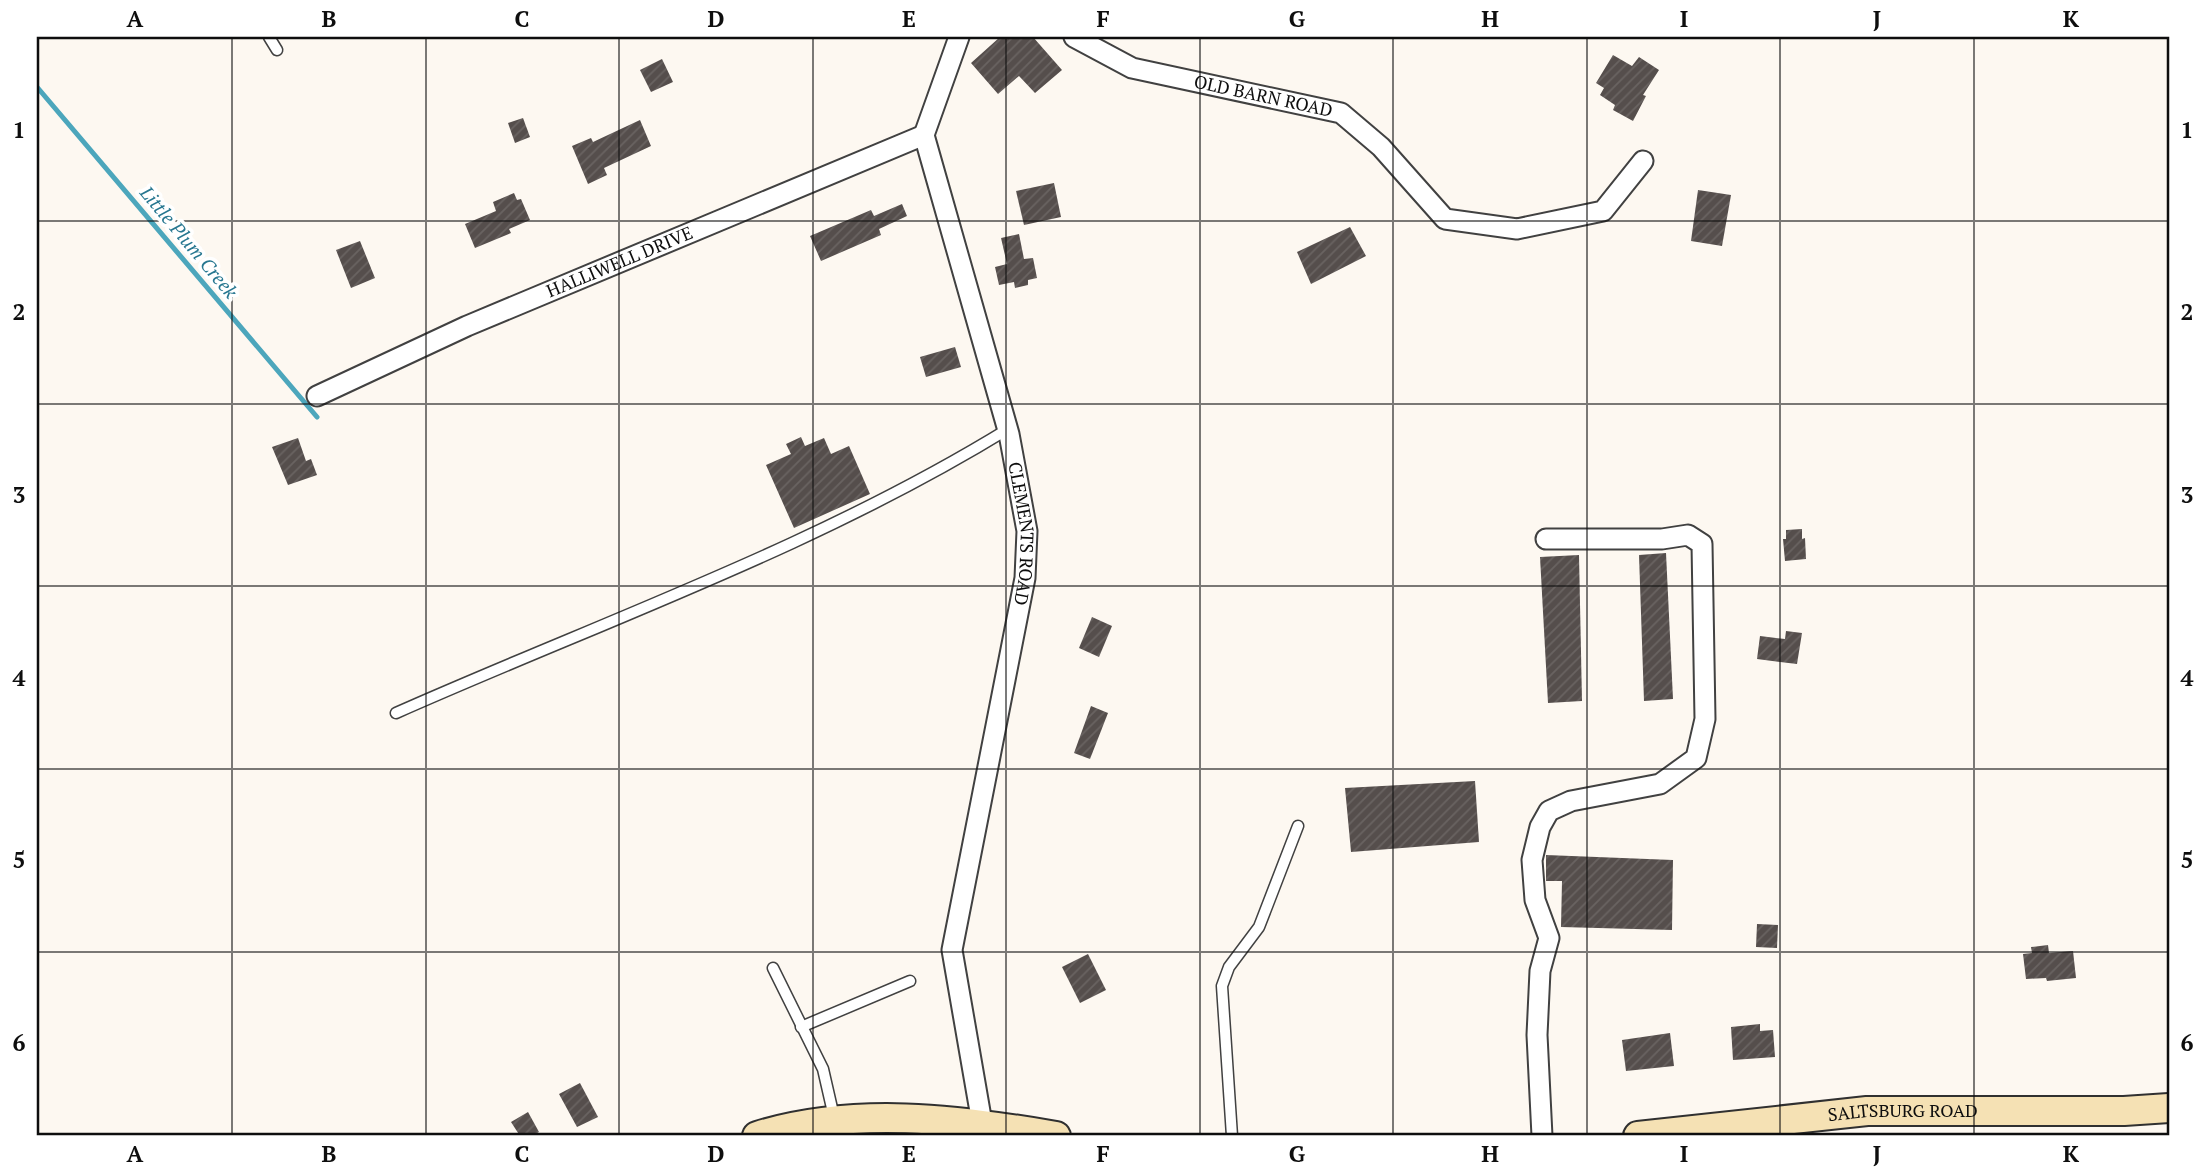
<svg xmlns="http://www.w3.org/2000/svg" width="2206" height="1173" font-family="'PT Serif',serif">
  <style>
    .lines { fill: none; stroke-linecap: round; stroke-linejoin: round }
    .stream { stroke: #4ca6bc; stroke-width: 5 }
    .building { fill: url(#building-hatch) }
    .lane-casing { stroke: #414141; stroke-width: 13 }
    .street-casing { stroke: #414141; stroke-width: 23 }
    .secondary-casing { stroke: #303030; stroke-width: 32 }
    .lane { stroke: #fff; stroke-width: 10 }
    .street { stroke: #fff; stroke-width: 19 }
    .secondary { stroke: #f5e1b4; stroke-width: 28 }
    .grid { fill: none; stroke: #0e0e0e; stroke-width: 2; stroke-opacity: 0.55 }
    .labels { text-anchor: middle; stroke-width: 7; stroke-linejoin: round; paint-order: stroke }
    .street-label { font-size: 18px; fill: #0e0e0e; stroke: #fff }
    .water-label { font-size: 19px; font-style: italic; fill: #277790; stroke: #fff }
    .neatline { fill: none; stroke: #0e0e0e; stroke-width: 2.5 }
    .grid-label { font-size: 23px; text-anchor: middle; font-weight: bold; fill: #0e0e0e }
  </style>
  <defs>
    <pattern id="building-hatch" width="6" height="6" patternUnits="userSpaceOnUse" patternTransform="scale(1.75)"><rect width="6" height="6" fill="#554e4c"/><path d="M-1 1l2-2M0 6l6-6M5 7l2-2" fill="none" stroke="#696361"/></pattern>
  </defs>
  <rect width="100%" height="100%" fill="#fdf8f1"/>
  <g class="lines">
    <polyline class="stream" points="37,87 317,417"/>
  </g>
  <g class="building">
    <polygon points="1000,37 1033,37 1062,70 1035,93 1019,76 998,94 971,63"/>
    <polygon points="1613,55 1632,66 1639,57 1659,70 1643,95 1646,96 1633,121 1613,110 1615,105 1600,95 1604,88 1596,83"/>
    <polygon points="662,59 673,82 651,92 640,70"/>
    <polygon points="523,118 530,137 515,143 508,123"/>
    <polygon points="640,120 651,146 604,168 607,175 588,184 572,146 591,138 593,142"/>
    <polygon points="1054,183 1061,217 1024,225 1016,191"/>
    <polygon points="1698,190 1731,195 1722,246 1691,241"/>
    <polygon points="514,193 517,200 521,199 530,220 509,229 511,233 475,248 465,224 496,211 493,202"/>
    <polygon points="902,204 907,216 879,229 881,235 821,261 810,236 871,210 874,216"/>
    <polygon points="1350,227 1366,256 1311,284 1297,252"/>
    <polygon points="1019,234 1024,259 1033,258 1037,278 1028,280 1028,285 1015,288 1014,282 999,285 995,267 1007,264 1001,238"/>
    <polygon points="360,241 375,278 351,288 336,250"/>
    <polygon points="955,347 961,367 926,377 920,357"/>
    <polygon points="801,437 805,446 824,438 831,454 849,446 870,494 794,528 766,465 791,454 786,444"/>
    <polygon points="298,438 306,461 311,459 317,475 288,485 272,447"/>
    <polygon points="1802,529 1802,539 1805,538 1806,559 1785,561 1783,539 1786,539 1786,530"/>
    <polygon points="1666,553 1673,699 1644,701 1639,555"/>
    <polygon points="1579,555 1582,701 1548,703 1540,557"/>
    <polygon points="1092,617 1112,626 1099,657 1079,648"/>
    <polygon points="1786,631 1802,633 1797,664 1757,659 1760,636 1785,639"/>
    <polygon points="1091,706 1108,713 1090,759 1074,753"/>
    <polygon points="1475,781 1479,842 1351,852 1345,788"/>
    <polygon points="1546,855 1673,860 1672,930 1561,927 1562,881 1546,881"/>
    <polygon points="1757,924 1778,925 1777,948 1756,947"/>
    <polygon points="2048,945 2049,953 2073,951 2076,978 2047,981 2046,978 2026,979 2023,954 2032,953 2031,947"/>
    <polygon points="1088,954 1106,990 1080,1003 1062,967"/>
    <polygon points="1760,1024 1760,1031 1773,1030 1775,1057 1733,1060 1731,1027"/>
    <polygon points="1670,1033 1674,1066 1626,1071 1622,1040"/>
    <polygon points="580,1083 598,1117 577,1127 559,1094"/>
    <polygon points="528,1112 539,1132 532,1136 520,1136 511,1122"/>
  </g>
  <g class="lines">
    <defs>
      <g id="lane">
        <polyline points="269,37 277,50"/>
        <path d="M396 713C601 622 816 547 1008 429"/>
        <polyline points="773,968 823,1069 834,1117"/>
        <polyline points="801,1027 910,981"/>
        <polyline points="1232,1136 1222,986 1229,967 1259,927 1298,826"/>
      </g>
      <g id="street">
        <path id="s1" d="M959 37 924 135 1009 434 1027 531 1025 578 952 950 982 1123"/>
        <path id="s2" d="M1074 37 1132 68 1341 113 1381 147 1445 219 1517 229 1603 211 1643 161"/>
        <path id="s3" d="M317 396 467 326 924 135"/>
        <polyline points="1542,1136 1537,1035 1540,971 1549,938 1535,900 1532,860 1540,827 1549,811 1571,801 1660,784 1696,758 1705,719 1702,544 1688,535 1662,539 1546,539"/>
      </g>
      <g id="secondary">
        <path d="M757 1136C854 1106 958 1119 1056 1136"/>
        <path id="s4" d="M1638 1136 1867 1111H2124L2169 1108"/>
      </g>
    </defs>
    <use href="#lane" class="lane-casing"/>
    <use href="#street" class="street-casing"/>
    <use href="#secondary" class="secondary-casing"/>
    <use href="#lane" class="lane"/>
    <use href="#street" class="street"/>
    <use href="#secondary" class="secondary"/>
  </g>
  <path class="grid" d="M232 37V1136M426 37V1136M619 37V1136M813 37V1136M1006 37V1136M1200 37V1136M1393 37V1136M1587 37V1136M1780 37V1136M1974 37V1136M37 221H2169M37 404H2169M37 586H2169M37 769H2169M37 952H2169"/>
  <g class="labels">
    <g class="street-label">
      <text dy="6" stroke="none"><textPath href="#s2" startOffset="200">OLD BARN ROAD</textPath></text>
      <text dy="6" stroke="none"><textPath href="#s3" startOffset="331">HALLIWELL DRIVE</textPath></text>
      <text dy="6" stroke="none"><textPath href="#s1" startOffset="516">CLEMENTS ROAD</textPath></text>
      <text dy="6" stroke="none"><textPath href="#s4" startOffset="266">SALTSBURG ROAD</textPath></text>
    </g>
    <g class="water-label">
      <text transform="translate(189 242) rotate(50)" y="7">Little Plum Creek</text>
    </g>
  </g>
  <rect width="2206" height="1173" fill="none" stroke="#ffffff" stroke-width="77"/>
  <rect x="38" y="38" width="2130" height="1096" class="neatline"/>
  <g class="grid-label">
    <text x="135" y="27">A</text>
    <text x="329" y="27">B</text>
    <text x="522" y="27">C</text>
    <text x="716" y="27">D</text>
    <text x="909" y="27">E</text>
    <text x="1103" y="27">F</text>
    <text x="1297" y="27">G</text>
    <text x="1490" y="27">H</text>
    <text x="1684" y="27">I</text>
    <text x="1877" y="27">J</text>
    <text x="2071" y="27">K</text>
    <text x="19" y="138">1</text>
    <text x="2187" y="138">1</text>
    <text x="19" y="320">2</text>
    <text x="2187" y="320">2</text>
    <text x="19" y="503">3</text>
    <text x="2187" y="503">3</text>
    <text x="19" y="686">4</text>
    <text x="2187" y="686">4</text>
    <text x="19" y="868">5</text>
    <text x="2187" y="868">5</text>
    <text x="19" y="1051">6</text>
    <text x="2187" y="1051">6</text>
    <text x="135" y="1162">A</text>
    <text x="329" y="1162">B</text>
    <text x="522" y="1162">C</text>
    <text x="716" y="1162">D</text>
    <text x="909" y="1162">E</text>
    <text x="1103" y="1162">F</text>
    <text x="1297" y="1162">G</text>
    <text x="1490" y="1162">H</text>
    <text x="1684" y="1162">I</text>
    <text x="1877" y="1162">J</text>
    <text x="2071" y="1162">K</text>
  </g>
</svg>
